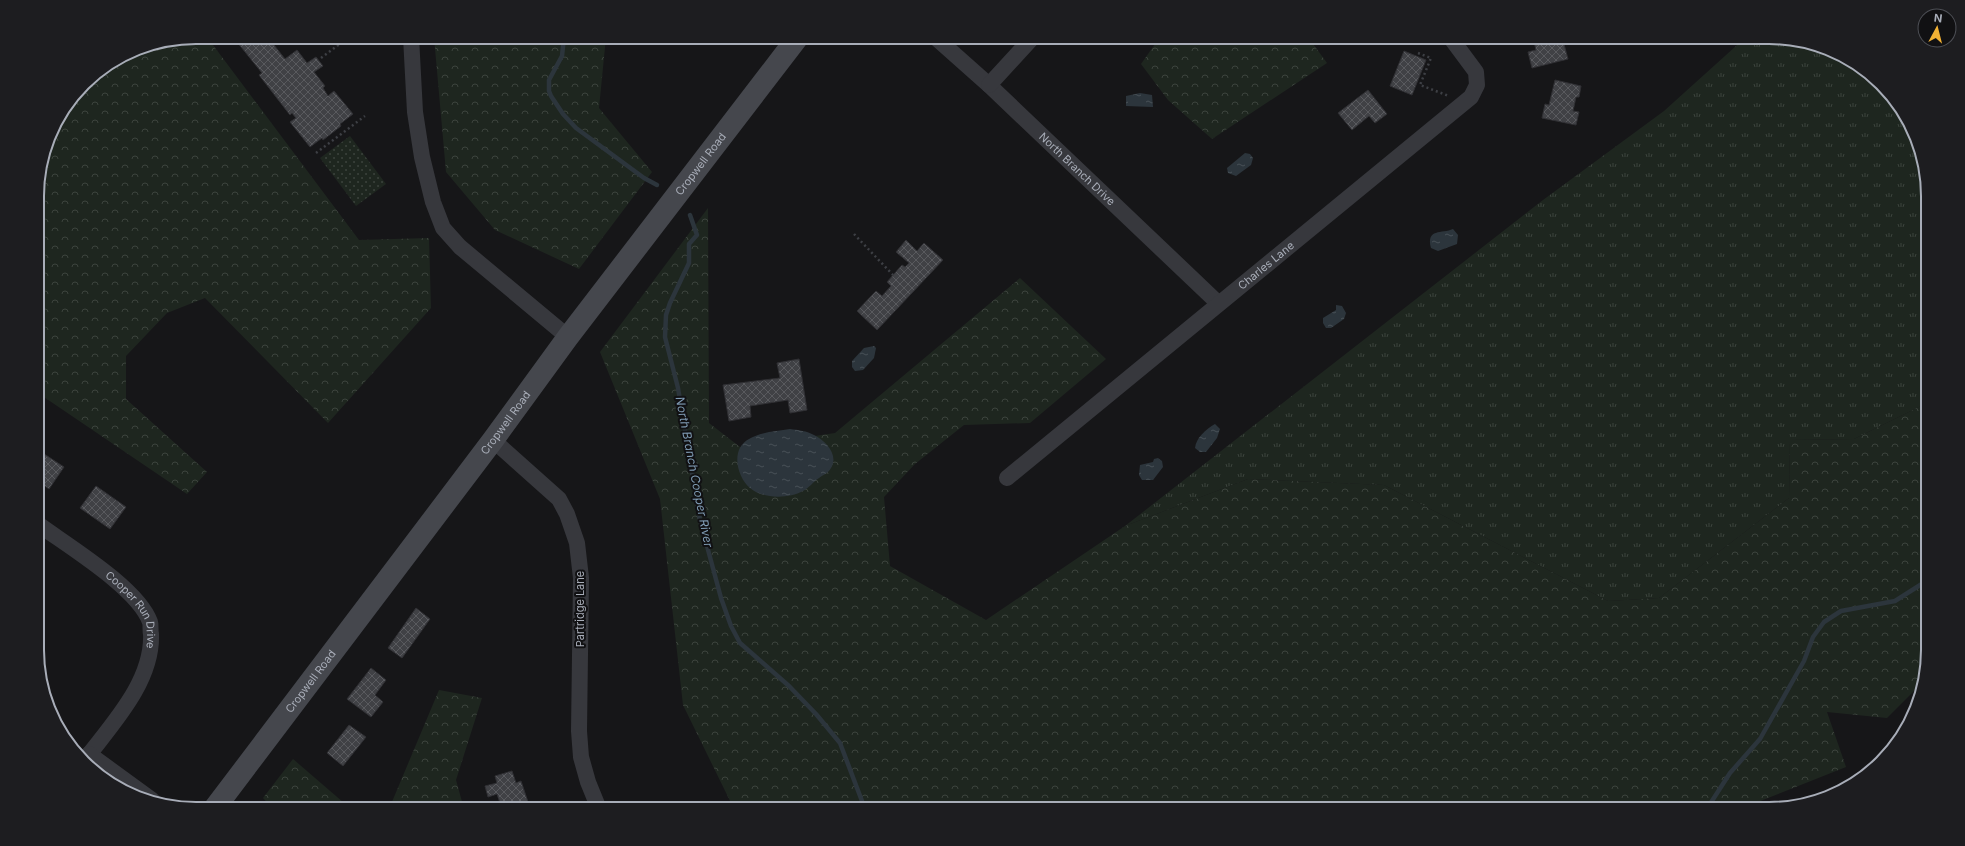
<svg xmlns="http://www.w3.org/2000/svg" width="1965" height="846" font-family="Inter,sans-serif">
  <style>
    .grass { fill: url(#grass-tufts) }
    .forest { fill: url(#forest-crowns) }
    .park { fill: url(#park-dots) }
    .water { fill: url(#water-ripples) }
    .lines { fill: none; stroke-linecap: round; stroke-linejoin: round }
    .stream { stroke: #2c353c; stroke-width: 4.5 }
    .building { fill: url(#building-cross-hatch); stroke: #303034 }
    .path { stroke: #3d3f44; stroke-width: 2.5; stroke-dasharray: 2 3; stroke-linecap: butt }
    .street { stroke: #37383d; stroke-width: 16 }
    .secondary { stroke: #45474d; stroke-width: 22 }
    .labels { text-anchor: middle; stroke-width: 4; stroke-linejoin: round; paint-order: stroke }
    .street-label { font-size: 11px; fill: #a8adb8; stroke: #111113 }
    .water-label { font-size: 12px; font-style: italic; fill: #7f9bb3; stroke: #111113 }
    .rim { fill: none; stroke: #a8adb8; stroke-width: 2 }
  </style>
  <defs>
    <pattern id="grass-tufts" width="24" height="20" patternUnits="userSpaceOnUse"><rect width="24" height="20" fill="#1e261f"/><path d="M3 7l-1-3M5 7V3M7 7l1-3M15 17l-1-3M17 17v-4M19 17l1-3" fill="none" stroke="#3c433d"/></pattern>
    <pattern id="forest-crowns" width="20" height="18" patternUnits="userSpaceOnUse"><rect width="20" height="18" fill="#1e261f"/><path d="M2 6a3 3 0 1 1 6 0M12 15a3 3 0 1 1 6 0" fill="none" stroke="#3c433d"/></pattern>
    <pattern id="park-dots" width="8" height="8" patternUnits="userSpaceOnUse"><rect width="8" height="8" fill="#1e261f"/><path d="M2 2h.1M6 6h.1" fill="none" stroke="#3c433d" stroke-width="1.8" stroke-linecap="round"/></pattern>
    <pattern id="water-ripples" width="26" height="14" patternUnits="userSpaceOnUse"><rect width="26" height="14" fill="#2c353c"/><path d="M2 4q2-2 4 0t4 0M15 11q2-2 4 0t4 0" fill="none" stroke="#485056"/></pattern>
    <pattern id="building-cross-hatch" width="8" height="8" patternUnits="userSpaceOnUse"><rect width="8" height="8" fill="#404145"/><path d="M0 0l8 8M0 8l8-8" fill="none" stroke="#595a5e"/></pattern>
  </defs>
  <rect width="100%" height="100%" fill="#161618"/>
  <polygon class="grass" points="1746,37 1769,37 1830,49 1866,70 1895,99 1916,135 1927,175 1927,403 1854,439 1790,440 1789,498 1659,598 1608,601 1384,485 1248,479 1125,526 1543,200 1664,111"/>
  <g class="forest">
    <polygon points="196,37 207,37 359,240 429,238 431,308 328,423 205,298 167,313 126,356 126,399 207,472 187,494 38,393 37,185 53,125 91,77 135,49"/>
    <polygon points="434,37 606,37 599,108 652,172 579,269 495,230 446,172"/>
    <polygon points="1160,37 1308,37 1327,63 1212,139 1168,100 1141,64"/>
    <polygon points="708,208 709,423 740,447 835,433 1020,278 1106,359 1030,423 964,425 915,464 884,497 890,566 986,620 1125,526 1248,479 1384,485 1608,601 1659,598 1789,498 1790,440 1854,439 1927,403 1928,651 1922,683 1887,718 1827,712 1846,767 1740,809 734,809 683,705 660,499 600,352"/>
    <polygon points="439,690 482,698 456,780 464,809 389,809"/>
    <polygon points="293,759 351,809 273,809 263,798"/>
  </g>
  <polygon class="park" points="350,136 386,184 356,206 320,158"/>
  <g class="water">
    <polygon points="1140,93 1152,95 1153,107 1126,106 1126,96"/>
    <polygon points="1245,153 1250,154 1253,158 1251,165 1236,176 1228,173 1227,168"/>
    <path d="M1453 229 1458 235 1457 244 1438 251 1431 248C1426 228 1442 234 1453 229Z"/>
    <polygon points="1336,305 1342,306 1346,313 1344,319 1331,328 1326,328 1323,323 1323,318 1336,310"/>
    <polygon points="874,346 876,348 874,358 863,370 855,371 852,367 852,361 864,348"/>
    <path d="M1215 424 1220 429 1217 438 1206 452H1200L1195 448C1196 438 1206 429 1215 424Z"/>
    <path d="M790 429C798 430 807 431 814 435 828 442 842 459 827 473 824 475 821 476 819 478 813 482 809 488 803 491 788 499 763 499 750 488 737 477 730 449 749 439 760 432 777 431 790 429Z"/>
    <polygon points="1158,458 1162,461 1163,467 1153,480 1142,480 1139,475 1140,465 1153,462 1154,459"/>
  </g>
  <g class="lines">
    <g class="stream">
      <polyline points="564,37 562,56 549,80 549,91 551,96 563,114 576,128 644,178 657,185"/>
      <polyline points="690,215 697,235 689,244 689,263 670,303 666,315 665,337 678,388 700,520 721,598 731,626 740,643 789,686 816,714 840,743 865,809"/>
      <polyline points="1705,809 1710,804 1730,773 1760,739 1804,661 1813,637 1824,622 1841,611 1895,601 1928,580"/>
    </g>
  </g>
  <g class="building">
    <polygon points="233,37 272,37 277,43 274,45 285,59 297,50 307,63 316,57 323,66 314,72 325,86 323,88 328,96 334,91 353,114 340,124 341,126 323,140 322,138 310,147 290,122 296,118 292,113 290,115 259,75 262,73"/>
    <polygon points="676,37 691,37 677,41"/>
    <polygon points="1533,37 1562,37 1568,59 1532,68 1528,52 1536,50"/>
    <polygon points="1404,51 1426,60 1412,95 1390,86"/>
    <polygon points="1555,80 1581,86 1579,97 1576,97 1573,111 1579,112 1576,125 1542,118 1545,104 1549,105"/>
    <polygon points="1368,90 1387,114 1375,123 1369,116 1352,130 1338,113"/>
    <polygon points="906,240 917,251 924,243 943,260 877,330 857,311 876,291 882,296 891,286 887,282 902,265 905,267 909,263 896,252"/>
    <polygon points="799,359 807,410 790,413 788,400 750,406 751,417 729,421 723,385 780,378 777,363"/>
    <polygon points="38,450 64,467 49,489 38,481"/>
    <polygon points="96,486 126,507 110,529 80,508"/>
    <polygon points="416,608 430,619 402,658 388,648"/>
    <polygon points="371,668 386,680 375,695 383,702 371,717 347,699"/>
    <polygon points="349,725 366,737 343,766 327,753"/>
    <polygon points="512,771 516,783 521,781 529,805 515,809 502,809 497,794 488,797 485,786 497,783 495,776"/>
  </g>
  <g class="lines">
    <g class="path">
      <polyline points="276,37 277,39 279,37"/>
      <polyline points="1418,53 1431,58 1420,85 1449,96"/>
      <polyline points="321,58 349,37"/>
      <polyline points="316,153 365,116"/>
      <polyline points="854,234 893,275"/>
    </g>
    <g class="street">
      <polyline points="411,37 415,112 422,157 433,202 443,228 460,247 568,337"/>
      <path id="s1" d="M935 37 989 85 1218 303"/>
      <polyline points="989,85 1033,37"/>
      <polyline points="493,440 559,499 567,514 577,543 581,578 579,731 581,757 588,782 599,809"/>
      <path id="s2" d="M1007 478 1471 97 1477 85 1476 72 1450 37"/>
      <path id="s3" d="M38 524C68 546 138 588 150 622 151 625 150 630 151 634 153 682 111 725 84 761"/>
      <polyline points="89,754 152,800"/>
    </g>
    <path class="secondary" id="s4" d="M214 809 493 440 568 337 798 37"/>
  </g>
  <g class="labels">
    <g class="street-label">
      <text dy="4" stroke="none"><textPath href="#s4" startOffset="808">Cropwell Road</textPath></text>
      <text dy="4" stroke="none"><textPath href="#s1" startOffset="194">North Branch Drive</textPath></text>
      <text dy="4" stroke="none"><textPath href="#s2" startOffset="335">Charles Lane</textPath></text>
      <text dy="4" stroke="none"><textPath href="#s4" startOffset="484">Cropwell Road</textPath></text>
      <text transform="translate(580 609) rotate(-90)" y="4">Partridge Lane</text>
      <text dy="4" stroke="none"><textPath href="#s3" startOffset="131">Cooper Run Drive</textPath></text>
      <text dy="4" stroke="none"><textPath href="#s4" startOffset="160">Cropwell Road</textPath></text>
    </g>
    <g class="water-label">
      <text transform="translate(694 472) rotate(79)" y="4">North Branch Cooper River</text>
    </g>
  </g>
  <path d="M0 0H1965V846H0ZM196 44H1769A152 152 0 0 1 1921 196V650A152 152 0 0 1 1769 802H196A152 152 0 0 1 44 650V196A152 152 0 0 1 196 44Z" fill="#1d1d20" fill-rule="evenodd"/>
  <path class="rim" d="M196 44H1769A152 152 0 0 1 1921 196V650A152 152 0 0 1 1769 802H196A152 152 0 0 1 44 650V196A152 152 0 0 1 196 44Z"/>
  <g transform="translate(1937 28) rotate(7)"><circle r="19" fill="#111113" stroke="#4d4f55"/>
  <path d="M0-3L7 15L0 10L-7 15Z" fill="#f2b134"/>
  <text y="-6" font-size="11" font-weight="bold" text-anchor="middle" fill="#a8adb8">N</text>
  </g>
</svg>
